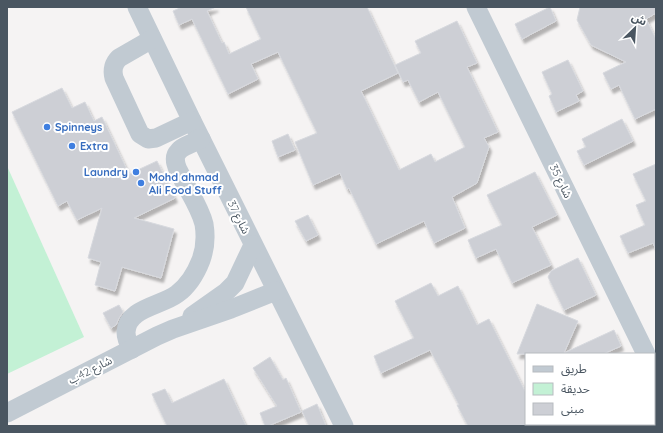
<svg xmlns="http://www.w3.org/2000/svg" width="663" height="433" font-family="Quicksand,'Noto Sans Arabic',sans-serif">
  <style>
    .green { fill: #c3f1d5 }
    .building { fill: #cdcfd5; stroke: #d7d9de; filter: url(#shadow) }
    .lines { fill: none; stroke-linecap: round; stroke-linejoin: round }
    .minor { stroke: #c1cad2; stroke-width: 19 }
    .shop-dot { fill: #3f7fe0; stroke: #fff; stroke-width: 1.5 }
    .labels { text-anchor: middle; stroke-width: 4; stroke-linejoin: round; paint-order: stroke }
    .shop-label { font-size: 11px; font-weight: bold; fill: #366cbe; stroke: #fff; text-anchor: start }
    .street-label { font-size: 11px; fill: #4a5661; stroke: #fff }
  </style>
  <defs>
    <filter id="shadow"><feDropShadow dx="2.5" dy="4.5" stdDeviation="1" flood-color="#0004"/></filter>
  </defs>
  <rect width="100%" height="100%" fill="#f5f3f3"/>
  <polygon class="green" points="7,166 84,337 7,374"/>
  <g class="building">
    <polygon points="182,7 216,7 207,11 222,43 224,42 229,54 261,39 246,7 367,7 398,73 361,91 399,170 431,154 435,162 465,147 438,92 419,102 408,80 403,82 395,65 421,53 415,41 457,21 477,63 467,67 498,132 484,138 489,147 477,183 452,197 465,228 434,243 424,221 376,244 349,188 347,189 340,173 313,185 295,142 317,133 278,52 251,64 258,79 228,94 192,19 179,25 173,11"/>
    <polygon points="550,7 556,21 522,39 515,24"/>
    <polygon points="580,7 656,7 656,13 646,19 656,39 656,109 635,119 619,85 611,89 603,73 626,62 591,45 577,20"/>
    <polygon points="568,60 583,91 576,95 579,101 556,112 549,96 552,94 542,72"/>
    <polygon points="62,88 72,108 85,102 94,121 102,117 129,174 157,161 175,198 134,218 174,229 161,278 122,267 115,291 95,285 101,262 88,258 102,208 77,220 67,201 58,206 12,112"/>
    <polygon points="622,119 633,141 584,165 577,151 586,147 582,139"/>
    <polygon points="288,134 295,150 278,157 272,141"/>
    <polygon points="656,164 656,250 653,243 628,253 620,236 645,225 636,205 646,201 633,174"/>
    <polygon points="535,172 557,215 532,227 551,265 512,283 496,249 476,258 468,240 502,225 487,195"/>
    <polygon points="308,215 318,235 306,241 295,221"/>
    <polygon points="578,258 596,295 564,310 548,277 551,271"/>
    <polygon points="431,283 438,296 458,286 477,325 489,319 526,393 526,426 468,426 457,405 459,405 430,350 381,373 374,356 414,338 395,301"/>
    <polygon points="537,304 578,321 564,353 614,330 621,346 603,354 517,354"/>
    <polygon points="119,305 123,312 119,318 116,325 111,328 103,313"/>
    <polygon points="270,357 283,380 286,378 301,412 268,426 265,426 260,413 277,406 253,368"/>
    <polygon points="224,379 246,426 167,426 152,394 165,389 172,403"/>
    <polygon points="317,404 326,426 309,426 302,411"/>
  </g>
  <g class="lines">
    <g class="minor">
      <polyline points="137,7 192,121 344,426"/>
      <polyline points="476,7 646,354"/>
      <path d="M152 39 119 58C113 64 112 70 114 78L140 134 148 139 156 138 192 121"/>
      <polyline points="192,316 226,292 235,283 253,245"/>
      <path d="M132 349C128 343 126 338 126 332 127 308 161 306 177 294 188 286 196 273 201 260 205 249 206 236 204 224 200 208 189 192 182 178 180 173 177 169 176 164 175 160 175 155 178 152 182 146 194 143 201 139"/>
      <polyline points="654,370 656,374"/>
      <polyline points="7,413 157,336 173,329 231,309 276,291"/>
    </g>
  </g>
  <g class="shop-dot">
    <circle cx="47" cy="127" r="4"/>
    <circle cx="72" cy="146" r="4"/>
    <circle cx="136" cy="172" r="4"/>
    <circle cx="141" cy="183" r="4"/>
  </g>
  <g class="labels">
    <g class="shop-label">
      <text x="55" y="131">Spinneys</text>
      <text x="80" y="150">Extra</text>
      <text x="128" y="176" text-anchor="end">Laundry</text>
      <text x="149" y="181">Mohd ahmad<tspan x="149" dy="13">Ali Food Stuff</tspan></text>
    </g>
    <g class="street-label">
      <text transform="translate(561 181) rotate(64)" y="4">شارع 35</text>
      <text transform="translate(239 217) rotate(64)" y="4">شارع 37</text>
      <text transform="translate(90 370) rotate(-27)" y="4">شارع 42ب</text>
    </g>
  </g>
  <rect width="663" height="433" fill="none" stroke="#4a5661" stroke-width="16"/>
  <rect x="525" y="353" width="130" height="72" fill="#ffffff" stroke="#b7bbc0"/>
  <rect x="533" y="366" width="20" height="6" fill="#c1cad2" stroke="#b7bbc0"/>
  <text x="561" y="373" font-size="12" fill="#4a5661">طريق</text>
  <rect x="533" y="383" width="20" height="12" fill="#c3f1d5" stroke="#b7bbc0"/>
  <text x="561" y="393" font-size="12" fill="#4a5661">حديقة</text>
  <rect x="533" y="403" width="20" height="12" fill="#cdcfd5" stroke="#b7bbc0"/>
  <text x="561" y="413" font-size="12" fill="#4a5661">مبنى</text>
  <g transform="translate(635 28) rotate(25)" stroke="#ffffff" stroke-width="3" paint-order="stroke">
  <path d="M0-3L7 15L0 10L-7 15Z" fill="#4a5661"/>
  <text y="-6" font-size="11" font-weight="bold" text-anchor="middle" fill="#4a5661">ش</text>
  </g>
</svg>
